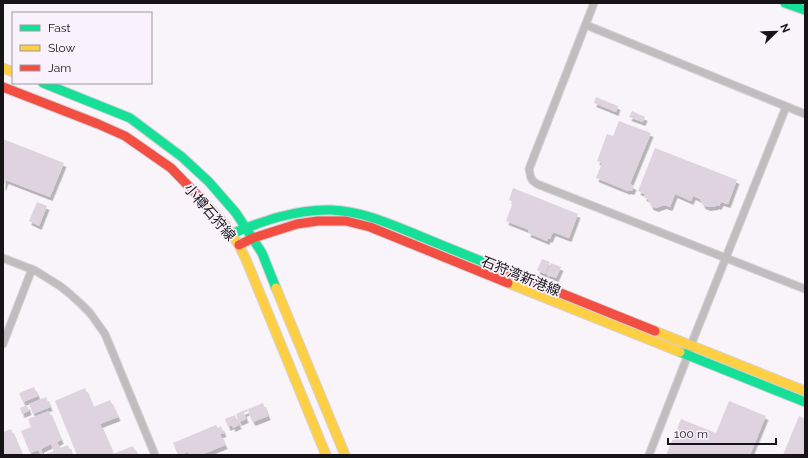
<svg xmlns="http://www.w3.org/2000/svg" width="808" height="458" font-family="Raleway,'Noto Sans JP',sans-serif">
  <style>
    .building { fill: #dfd3df; filter: url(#shadow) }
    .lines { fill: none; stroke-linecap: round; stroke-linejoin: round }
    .street-casing { stroke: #d4d1d5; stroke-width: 9 }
    .fast-casing { stroke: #d4d1d5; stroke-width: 11 }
    .slow-casing { stroke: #d4d1d5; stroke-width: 11 }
    .jam-casing { stroke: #d4d1d5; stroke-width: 11 }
    .street { stroke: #bfbdbe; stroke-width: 7 }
    .fast { stroke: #16e098; stroke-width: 9 }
    .slow { stroke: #ffcf43; stroke-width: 9 }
    .jam { stroke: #f24e42; stroke-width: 9 }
    .labels { text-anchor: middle; stroke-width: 3.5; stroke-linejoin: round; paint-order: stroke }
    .street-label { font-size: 14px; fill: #161417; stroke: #f9f2fc }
  </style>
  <defs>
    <filter id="shadow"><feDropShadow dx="2.5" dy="4" stdDeviation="0" flood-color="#0004"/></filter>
  </defs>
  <rect width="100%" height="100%" fill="#f8f4fa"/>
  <g class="building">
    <polygon points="596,97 618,106 616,112 594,103"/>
    <polygon points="632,111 645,117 643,122 629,117"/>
    <polygon points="619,121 651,133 630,184 634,186 632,191 628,190 628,191 596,178 602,163 597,161 607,134 613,136"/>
    <polygon points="3,139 64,163 50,197 6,180 3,188"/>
    <polygon points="655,148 737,180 728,204 721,202 719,206 716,205 716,206 708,207 703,205 700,199 698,199 698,198 693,196 691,201 675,194 670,207 664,205 656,208 651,206 648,199 644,197 645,194 638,191"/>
    <polygon points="513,188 578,214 569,238 553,232 550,239 548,238 547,241 528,233 529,230 506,221 513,202 509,200"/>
    <polygon points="37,202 47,206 39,226 29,221"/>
    <polygon points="542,259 550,262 545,274 537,270"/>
    <polygon points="551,263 561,267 556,278 546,274"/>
    <polygon points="34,387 38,396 23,402 19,393"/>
    <polygon points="85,388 93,407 110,400 118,417 100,424 113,454 133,446 137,455 77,455 55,401"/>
    <polygon points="46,397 50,407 33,414 29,404"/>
    <polygon points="729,401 766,416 750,455 666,455 681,419 716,433"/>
    <polygon points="263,403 268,416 253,422 248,412 249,411 248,409"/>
    <polygon points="27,405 29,411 22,414 20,408"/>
    <polygon points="247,409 248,411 244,413 246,419 239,422 236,414"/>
    <polygon points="49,411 61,440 57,442 60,448 68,445 72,455 44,455 54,451 51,444 41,449 43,455 41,455 38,450 30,453 21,431 31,427 28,419"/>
    <polygon points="235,415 239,425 233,428 232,425 228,427 225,419"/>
    <polygon points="799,416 805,419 805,455 783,455"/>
    <polygon points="216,425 218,428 221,426 224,433 220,434 225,445 201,455 189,455 188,452 181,455 178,455 173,443"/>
    <polygon points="11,429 22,455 4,455 3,453 3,432"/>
  </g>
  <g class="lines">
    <defs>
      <g id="street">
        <polyline points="594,3 529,169 531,178 533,181 537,184 805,289"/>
        <polyline points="586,25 805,114"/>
        <polyline points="3,258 36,271 60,286 70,294 81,304 90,313 105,334 155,455"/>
        <polyline points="3,344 32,269"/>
        <polyline points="649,455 688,355 691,345 786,107"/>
      </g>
      <g id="fast">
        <polyline points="785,3 805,10"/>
        <polyline points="43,83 130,118 182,157 209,182 236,213 262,253 276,288"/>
        <path d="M231 234C263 221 296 209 331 210 361 211 388 223 415 234 441 245 466 255 491 265"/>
        <polyline points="680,352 805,402"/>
      </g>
      <g id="slow">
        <polyline points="3,68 13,72"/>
        <polyline points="203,201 223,222 239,245 247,262 326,455"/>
        <polyline points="508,283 680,352"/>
        <polyline points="276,288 345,455"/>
        <polyline points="655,331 805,391"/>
      </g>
      <g id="jam">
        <polyline points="3,87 98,124 125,136 171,168 203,201"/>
        <polyline points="239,245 253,238 297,224 318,221 346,221 370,227 508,283"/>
        <polyline points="491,265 655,331"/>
      </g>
    </defs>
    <use href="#street" class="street-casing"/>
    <use href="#fast" class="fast-casing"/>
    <use href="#slow" class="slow-casing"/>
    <use href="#jam" class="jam-casing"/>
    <use href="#street" class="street"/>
    <use href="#fast" class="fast"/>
    <use href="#slow" class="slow"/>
    <use href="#jam" class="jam"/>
  </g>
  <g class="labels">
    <g class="street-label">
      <text transform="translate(210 212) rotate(49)" y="5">小樽石狩線</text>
      <text transform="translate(521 276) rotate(22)" y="5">石狩湾新港線</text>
    </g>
  </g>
  <rect width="808" height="458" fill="none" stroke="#161417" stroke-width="8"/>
  <rect x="12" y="12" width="140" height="72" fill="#f9f2fc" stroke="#9e99a0"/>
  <rect x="20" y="25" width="20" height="6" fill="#16e098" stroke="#9e99a0"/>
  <text x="48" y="32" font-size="12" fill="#161417">Fast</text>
  <rect x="20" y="45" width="20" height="6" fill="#ffcf43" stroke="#9e99a0"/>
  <text x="48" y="52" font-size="12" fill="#161417">Slow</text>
  <rect x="20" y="65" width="20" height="6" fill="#f24e42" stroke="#9e99a0"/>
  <text x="48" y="72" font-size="12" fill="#161417">Jam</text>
  <g transform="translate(776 32) rotate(67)" stroke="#f9f2fc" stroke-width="3" paint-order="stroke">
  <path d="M0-3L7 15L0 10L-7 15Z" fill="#161417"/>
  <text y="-6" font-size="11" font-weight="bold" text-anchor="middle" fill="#161417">N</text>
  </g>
  <path d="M668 438v6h108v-6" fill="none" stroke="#161417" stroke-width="2"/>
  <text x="674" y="438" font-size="12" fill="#161417" stroke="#f9f2fc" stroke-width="3" paint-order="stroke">100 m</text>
</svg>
